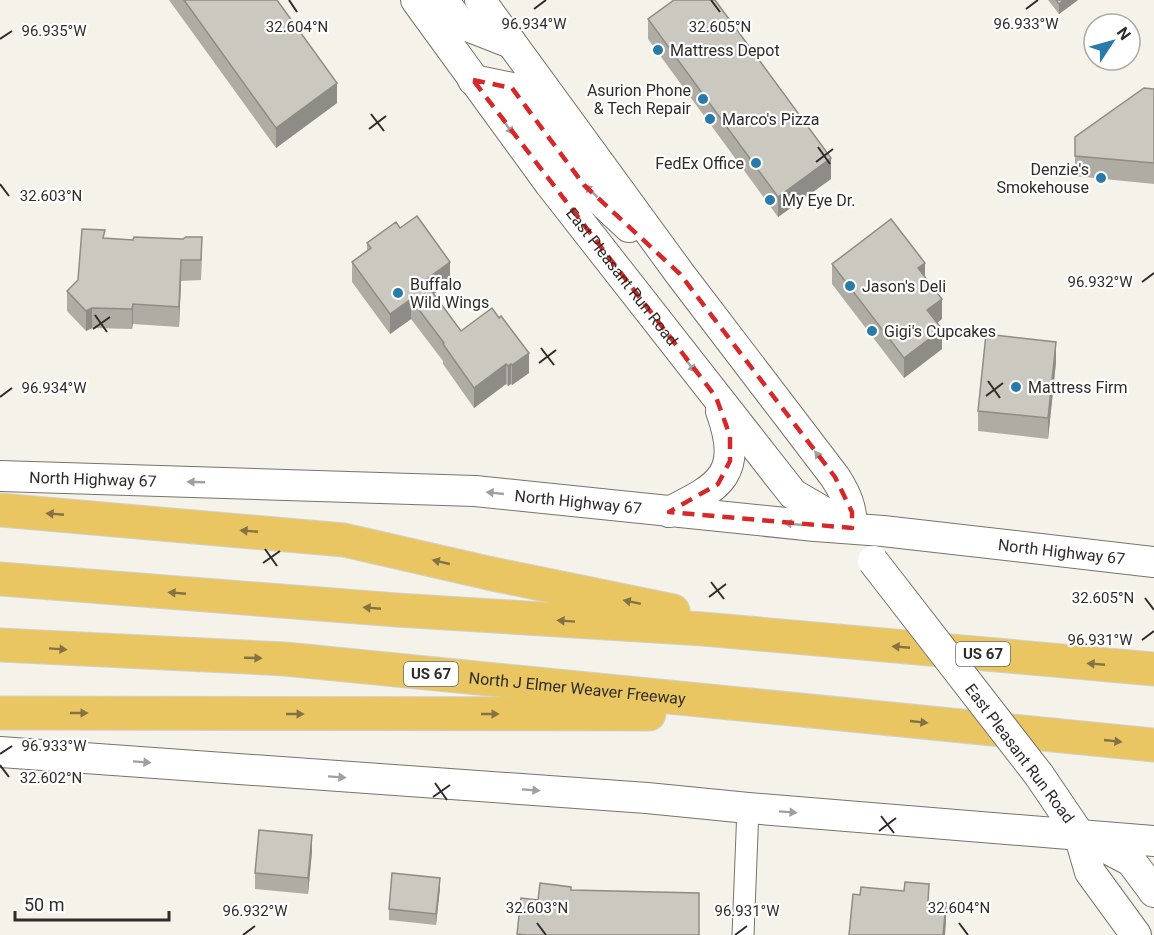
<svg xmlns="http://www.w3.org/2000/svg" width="1154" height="935" font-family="Roboto,sans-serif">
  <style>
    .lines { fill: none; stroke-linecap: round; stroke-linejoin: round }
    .minor-casing { stroke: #76736c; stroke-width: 23 }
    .secondary-casing { stroke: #76736c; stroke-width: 32 }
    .motorway-casing { stroke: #d1d1d0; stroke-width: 35 }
    .minor { stroke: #fff; stroke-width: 21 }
    .secondary { stroke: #fff; stroke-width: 30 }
    .motorway { stroke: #eac662; stroke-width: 33 }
    .secondary-bridge-casing { stroke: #76736c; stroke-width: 32; stroke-linecap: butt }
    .secondary-bridge { stroke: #fff; stroke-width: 30 }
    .wall { fill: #afaca4 }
    .shaded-wall { fill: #8e8c86 }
    .building { fill: #cbc8bf; stroke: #8e8c86; stroke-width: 1.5 }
    .oneway { fill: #a1a09f }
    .oneway2 { fill: #837243 }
    .marked { fill: none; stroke: #d62828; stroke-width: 4.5; stroke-dasharray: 12 8; stroke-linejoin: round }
    .ticks { fill: none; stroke: #2f2d2a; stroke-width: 2 }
    .poi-dot { fill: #287aab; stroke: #fff; stroke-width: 2 }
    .labels { text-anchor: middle; stroke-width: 4.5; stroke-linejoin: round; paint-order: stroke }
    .shield { fill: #fff; stroke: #6d6c6a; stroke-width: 1.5 }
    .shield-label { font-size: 15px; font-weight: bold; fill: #2f2d2a }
    .poi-label { font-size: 16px; fill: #2f2d2a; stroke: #fff; text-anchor: start }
    .street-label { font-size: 16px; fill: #2f2d2a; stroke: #fff }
    .ticks-label { font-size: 15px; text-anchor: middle; fill: #2f2d2a; stroke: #fff; stroke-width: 4.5; stroke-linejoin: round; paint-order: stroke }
  </style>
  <rect width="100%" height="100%" fill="#f5f2e9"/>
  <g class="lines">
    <defs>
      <polyline id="minor" points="743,935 748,808"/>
      <g id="secondary">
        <path id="s1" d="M416 0 550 184 793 494 846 525"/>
        <polyline points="443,0 460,23 511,43"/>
        <path d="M480 0 680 274 835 477C846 494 852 508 852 528"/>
        <polyline points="473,80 512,88 584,185 629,227"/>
        <path id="s2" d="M0 476 475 491 815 526 883 531 1154 562"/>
        <path d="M669 512C722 486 743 473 721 411"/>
        <polyline points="0,752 647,798 748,808 1154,841"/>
        <polyline points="1039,775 1079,834 1090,872 1136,935"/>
        <polyline points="1093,841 1131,861 1154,892"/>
      </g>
      <g id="motorway">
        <polyline points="0,510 344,540 488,573 673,611"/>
        <polyline points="0,579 397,610 703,629 1154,669"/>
        <path id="s3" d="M0 645 285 659 1154 745"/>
        <polyline points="0,713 649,714"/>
      </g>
    </defs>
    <use href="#minor" class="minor-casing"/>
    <use href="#secondary" class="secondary-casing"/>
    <use href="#motorway" class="motorway-casing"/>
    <use href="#minor" class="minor"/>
    <use href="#secondary" class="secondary"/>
    <use href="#motorway" class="motorway"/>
    <defs>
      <polyline id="secondary-bridge" points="873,561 1039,775"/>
    </defs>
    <use href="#secondary-bridge" class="secondary-bridge-casing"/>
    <use href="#secondary-bridge" class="secondary-bridge"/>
  </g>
  <g class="wall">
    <polygon points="169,0 277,0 337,103 276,148"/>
    <polygon points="1048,0 1078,0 1059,14"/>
    <polygon points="648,19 831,179 778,217 648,39"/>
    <polygon points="1154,89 1154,184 1075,176 1075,137"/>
    <polygon points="400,228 450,282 434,294 461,331 529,373 512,385 511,384 508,386 506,384 474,408 443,364 443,361 411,319 390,334 352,282 352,262 367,251 367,243"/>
    <polygon points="105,238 202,258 201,280 181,281 179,327 133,324 132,329 92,328 86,331 67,311 67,291 78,280"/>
    <polygon points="832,264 925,277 942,319 937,323 942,349 904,378 832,284"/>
    <polygon points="1056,362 1048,439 978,431 978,411"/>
    <polygon points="312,851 308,894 255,889 255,873"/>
    <polygon points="440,888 436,925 389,920 389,909"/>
  </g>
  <g class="shaded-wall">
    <polygon points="1064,0 1078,0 1059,14 1059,4"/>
    <polygon points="337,83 337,103 276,148 276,128"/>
    <polygon points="831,158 831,179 778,217 778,197"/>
    <polygon points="181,260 181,281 179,327 179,307"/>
    <polygon points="450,262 450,282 424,301 424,281"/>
    <polygon points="925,263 925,283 918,268"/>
    <polygon points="411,299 411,319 390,334 390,314"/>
    <polygon points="942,299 942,319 927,330 927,310"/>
    <polygon points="133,304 133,324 132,329 132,309"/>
    <polygon points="92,308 92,328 86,331 86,311"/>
    <polygon points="942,329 942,349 904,378 904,358"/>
    <polygon points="1056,342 1056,362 1048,439 1048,418"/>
    <polygon points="529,353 529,373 512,385 512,365"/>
    <polygon points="506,364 506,384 474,408 474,388"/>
    <polygon points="511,364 511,384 508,386 508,366"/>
    <polygon points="312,835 312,851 308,894 308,878"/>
    <polygon points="440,878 440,888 436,925 436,914"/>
    <polygon points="946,903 946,923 945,935 943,935"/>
  </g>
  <g class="building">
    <polygon points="184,0 277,0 337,83 276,128"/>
    <polygon points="674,0 715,0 831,158 778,197 648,19"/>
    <polygon points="1056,0 1064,0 1059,4"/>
    <polygon points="1144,88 1154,89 1154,163 1075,156 1075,137"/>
    <polygon points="417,216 450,262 424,281 461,331 492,308 499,318 501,316 529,353 512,365 511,364 508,366 506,364 474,388 443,344 444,343 411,299 390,314 352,262 371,248 367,243 396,222 400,228"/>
    <polygon points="891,219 925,263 918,268 942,299 927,310 942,329 904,358 832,264"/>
    <polygon points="82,229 105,230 103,238 133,240 134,237 183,239 186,237 202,237 201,260 181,260 179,307 133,304 132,309 92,308 86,311 67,291 78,280"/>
    <polygon points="986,334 1056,342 1048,418 978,411"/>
    <polygon points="259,830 312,835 308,878 255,873"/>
    <polygon points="392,873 440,878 436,914 389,909"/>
    <polygon points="905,882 929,884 928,901 946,903 943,935 849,935 853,894 860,895 861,887 904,891"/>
    <polygon points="540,883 571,887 571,890 699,893 699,935 527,935 517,934 521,898 538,900"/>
  </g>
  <defs><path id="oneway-solid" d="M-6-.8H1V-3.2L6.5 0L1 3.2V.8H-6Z" transform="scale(1.5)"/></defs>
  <g class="oneway">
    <use href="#oneway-solid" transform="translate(508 127) rotate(54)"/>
    <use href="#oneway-solid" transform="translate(591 191) rotate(-137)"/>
    <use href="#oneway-solid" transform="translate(690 365) rotate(52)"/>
    <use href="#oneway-solid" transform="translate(820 458) rotate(-127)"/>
    <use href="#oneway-solid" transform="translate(196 482) rotate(-178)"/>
    <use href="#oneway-solid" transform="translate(495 493) rotate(-174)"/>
    <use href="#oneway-solid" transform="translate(793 524) rotate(-174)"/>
    <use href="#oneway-solid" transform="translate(142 762) rotate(4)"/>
    <use href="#oneway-solid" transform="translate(337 777) rotate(4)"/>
    <use href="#oneway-solid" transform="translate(531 790) rotate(4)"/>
    <use href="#oneway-solid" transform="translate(788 812) rotate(4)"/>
  </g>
  <g class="oneway2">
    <use href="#oneway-solid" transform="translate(55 514) rotate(-175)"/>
    <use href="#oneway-solid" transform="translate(249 531) rotate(-175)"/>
    <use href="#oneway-solid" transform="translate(441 562) rotate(-167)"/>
    <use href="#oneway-solid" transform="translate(177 593) rotate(-175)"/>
    <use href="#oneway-solid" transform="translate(632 602) rotate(-168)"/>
    <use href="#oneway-solid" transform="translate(372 608) rotate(-175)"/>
    <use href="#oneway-solid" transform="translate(566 621) rotate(-176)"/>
    <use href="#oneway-solid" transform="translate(901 647) rotate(-175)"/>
    <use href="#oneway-solid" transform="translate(58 649) rotate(4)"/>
    <use href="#oneway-solid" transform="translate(253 658) rotate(2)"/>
    <use href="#oneway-solid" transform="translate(1096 664) rotate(-175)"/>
    <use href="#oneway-solid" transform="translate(79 713)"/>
    <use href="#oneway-solid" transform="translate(295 714)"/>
    <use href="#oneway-solid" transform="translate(490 714)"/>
    <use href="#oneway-solid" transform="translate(919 722) rotate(6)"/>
    <use href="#oneway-solid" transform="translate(1113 741) rotate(6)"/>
  </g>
  <path class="marked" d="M473 80 512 88 584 185 680 274 835 477 852 512V528L669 512 718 484 730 461V436L716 397Z"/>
  <path class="ticks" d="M289 0 297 12M711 0 720 12M534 9 546 0M1026 9 1038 0M0 39 12 31M371 114 384 131M369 129 386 116M818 147 830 164M816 162 833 149M0 184 9 196M1142 282 1154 273M95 315 107 332M93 329 110 317M541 348 554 365M539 363 556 350M988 381 1000 398M986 396 1003 383M0 397 12 388M265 549 277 566M263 563 280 551M711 582 724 599M709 597 726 584M1145 598 1154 610M1142 640 1154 631M0 754 12 746M0 765 9 777M435 783 447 800M433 797 450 785M881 816 894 833M879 831 896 818M537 923 546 935M959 923 968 935M243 935 255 926M735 935 747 926"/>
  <g class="poi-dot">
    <circle cx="658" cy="50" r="6"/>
    <circle cx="703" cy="99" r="6"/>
    <circle cx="710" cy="119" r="6"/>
    <circle cx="756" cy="163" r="6"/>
    <circle cx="1101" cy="178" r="6"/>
    <circle cx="770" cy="200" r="6"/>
    <circle cx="850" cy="286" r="6"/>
    <circle cx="398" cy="293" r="6"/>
    <circle cx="872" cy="331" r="6"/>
    <circle cx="1016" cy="387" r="6"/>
  </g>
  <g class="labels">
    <g class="shield">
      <rect x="956" y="642" width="54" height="24" rx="4.5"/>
      <rect x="404" y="662" width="54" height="24" rx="4.5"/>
    </g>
    <g class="shield-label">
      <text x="983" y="659">US 67</text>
      <text x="431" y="679">US 67</text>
    </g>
    <g class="poi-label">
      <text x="670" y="56">Mattress Depot</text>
      <text x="691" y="96" text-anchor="end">Asurion Phone<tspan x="691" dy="18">&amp; Tech Repair</tspan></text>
      <text x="722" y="125">Marco's Pizza</text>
      <text x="744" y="169" text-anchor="end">FedEx Office</text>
      <text x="1089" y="175" text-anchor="end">Denzie's<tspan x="1089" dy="18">Smokehouse</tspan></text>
      <text x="782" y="206">My Eye Dr.</text>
      <text x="410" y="290">Buffalo<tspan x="410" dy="18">Wild Wings</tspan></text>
      <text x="862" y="292">Jason's Deli</text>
      <text x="884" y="337">Gigi's Cupcakes</text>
      <text x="1028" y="393">Mattress Firm</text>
    </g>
    <g class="street-label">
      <text dy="6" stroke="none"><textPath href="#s1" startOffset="345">East Pleasant Run Road</textPath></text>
      <text dy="6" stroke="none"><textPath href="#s2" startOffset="93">North Highway 67</textPath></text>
      <text dy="6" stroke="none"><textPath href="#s2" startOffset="579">North Highway 67</textPath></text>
      <text dy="6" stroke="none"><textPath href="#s2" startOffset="1065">North Highway 67</textPath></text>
      <text dy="6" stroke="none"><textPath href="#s3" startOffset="579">North J Elmer Weaver Freeway</textPath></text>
      <text transform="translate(1020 753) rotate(53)" y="6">East Pleasant Run Road</text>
    </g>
  </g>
  <g class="ticks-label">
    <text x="534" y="29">96.934°W</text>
    <text x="1026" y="29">96.933°W</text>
    <text x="297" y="32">32.604°N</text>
    <text x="720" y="32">32.605°N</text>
    <text x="54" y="36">96.935°W</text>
    <text x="51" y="201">32.603°N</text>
    <text x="1100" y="287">96.932°W</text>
    <text x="54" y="393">96.934°W</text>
    <text x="1103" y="603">32.605°N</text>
    <text x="1100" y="645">96.931°W</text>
    <text x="54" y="751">96.933°W</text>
    <text x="51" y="783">32.602°N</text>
    <text x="537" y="913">32.603°N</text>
    <text x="959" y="913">32.604°N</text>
    <text x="255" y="916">96.932°W</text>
    <text x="747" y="916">96.931°W</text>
  </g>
  <g transform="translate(1112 42) rotate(54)"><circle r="28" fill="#ffffff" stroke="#acabaa" stroke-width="1.5"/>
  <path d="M0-4.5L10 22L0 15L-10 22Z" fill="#287aab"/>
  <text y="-9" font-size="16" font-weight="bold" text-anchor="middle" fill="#2f2d2a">N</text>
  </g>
  <path d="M15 911v9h154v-9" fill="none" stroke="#2f2d2a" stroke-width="3"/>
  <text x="24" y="911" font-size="18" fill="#2f2d2a" stroke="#ffffff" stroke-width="4.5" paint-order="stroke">50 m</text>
</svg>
